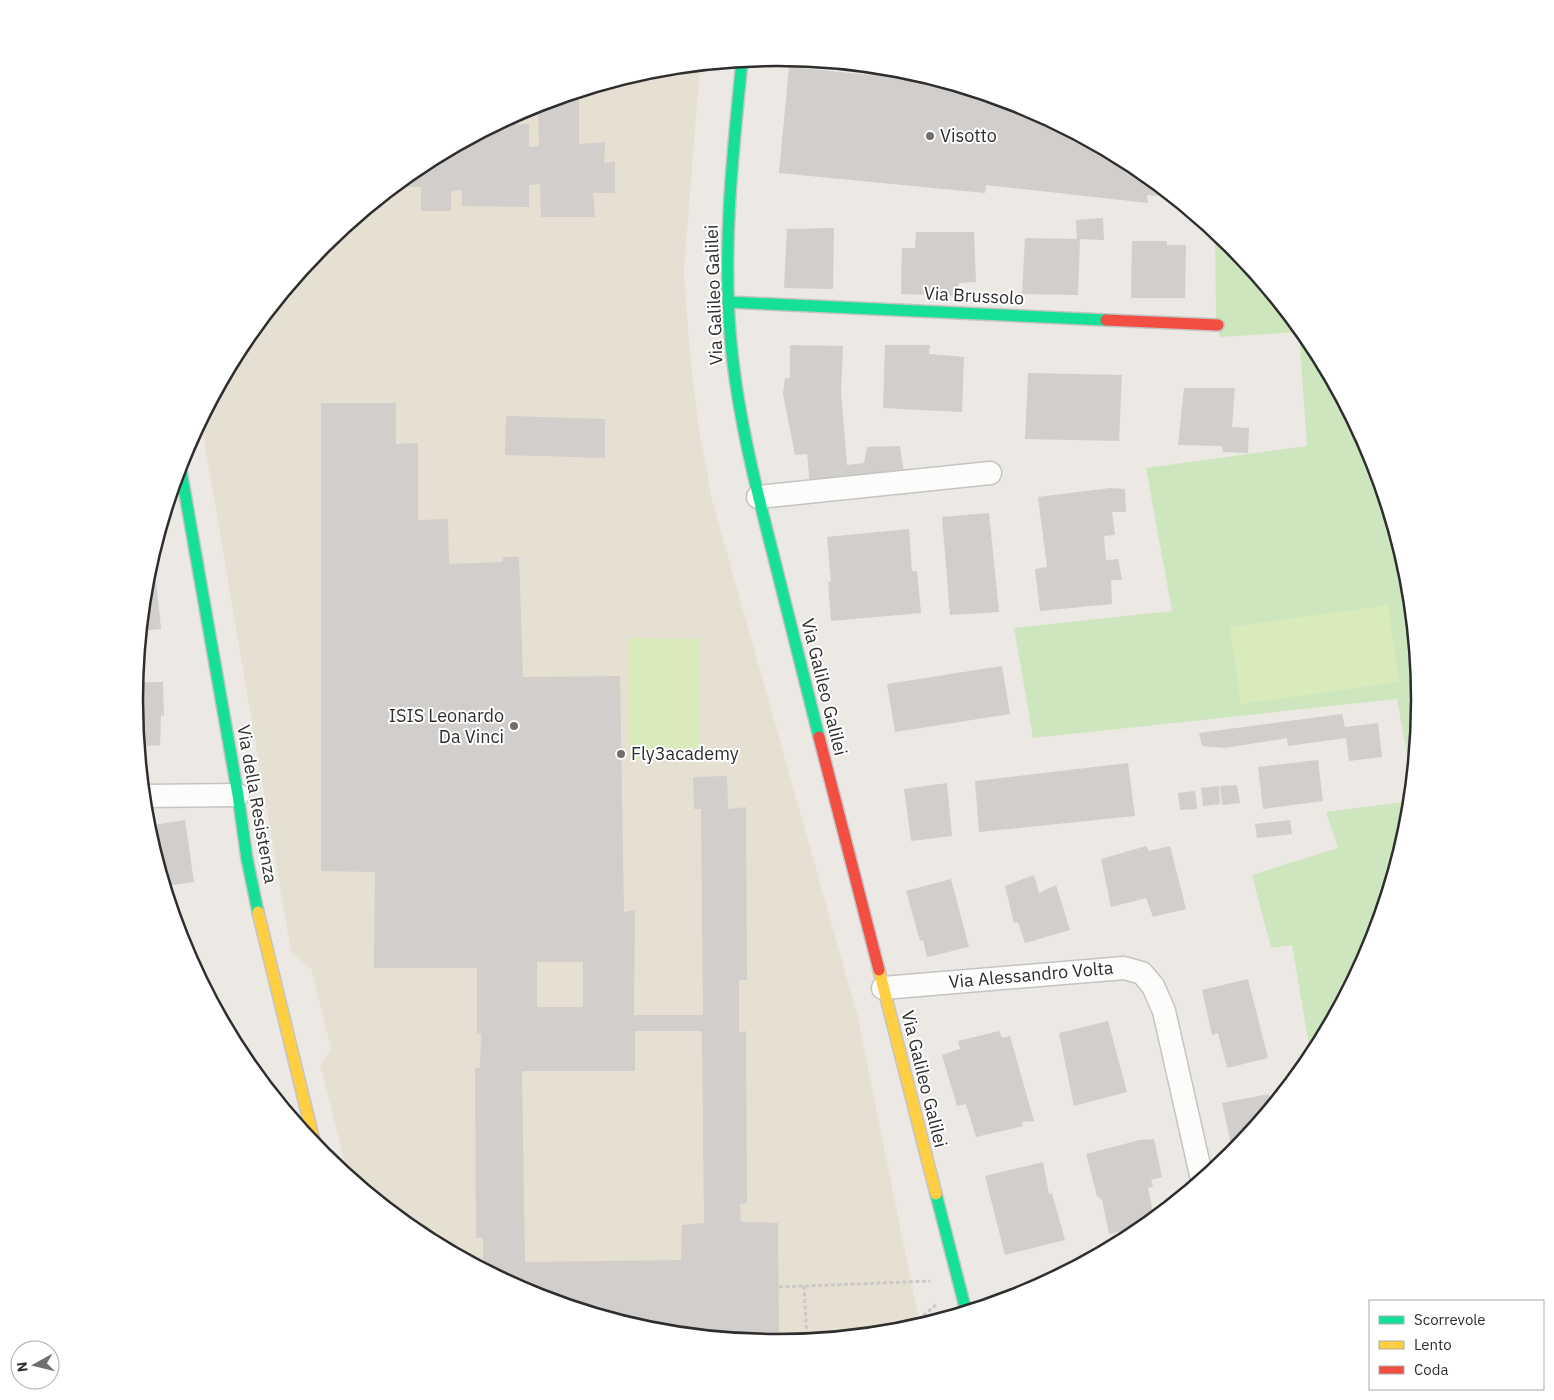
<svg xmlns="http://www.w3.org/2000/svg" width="1554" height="1400" font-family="'IBM Plex Sans',sans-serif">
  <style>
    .education { fill: #e6e0d3 }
    .green { fill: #cee6be }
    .pitch { fill: #d9eabb }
    .building { fill: #d1cecb; fill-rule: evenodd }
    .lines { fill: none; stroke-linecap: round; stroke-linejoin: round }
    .street-casing { stroke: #c5c4c5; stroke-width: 25 }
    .fast-casing { stroke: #c5c4c5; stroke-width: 14 }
    .slow-casing { stroke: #c5c4c5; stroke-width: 14 }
    .jam-casing { stroke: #c5c4c5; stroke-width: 14 }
    .path { stroke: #c9c9c8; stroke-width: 3; stroke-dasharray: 4 2.5; stroke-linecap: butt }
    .street { stroke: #fcfcfb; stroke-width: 22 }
    .fast { stroke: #16e098; stroke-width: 11 }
    .slow { stroke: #ffcf43; stroke-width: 11 }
    .jam { stroke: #f24e42; stroke-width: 11 }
    .poi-dot { fill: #706f6e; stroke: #fff; stroke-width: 2 }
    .labels { text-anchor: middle; stroke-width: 4; stroke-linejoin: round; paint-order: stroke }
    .poi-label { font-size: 18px; fill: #2e2e2e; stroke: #fff; text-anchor: start }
    .street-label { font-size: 18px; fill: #2e2e2e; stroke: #fff }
    .rim { fill: none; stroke: #2e2e2e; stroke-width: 2.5 }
  </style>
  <rect width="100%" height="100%" fill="#ece8e4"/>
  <polygon class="education" points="700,65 684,270 689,343 698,423 712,500 857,1014 918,1315 898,1331 777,1342 651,1330 531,1293 420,1234 348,1175 320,1065 331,1049 311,969 291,952 201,422 243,343 323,245 420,166 531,106 652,70"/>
  <g class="green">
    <polygon points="1215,232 1232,246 1311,343 1371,454 1407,575 1419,700 1412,781 1397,699 1033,738 1014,628 1172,611 1146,468 1307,446 1299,332 1220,337 1216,317"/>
    <polygon points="1410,801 1407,826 1370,946 1311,1057 1292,945 1271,948 1252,875 1338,848 1326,812"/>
  </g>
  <g class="pitch">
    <polygon points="1388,605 1399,682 1241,704 1230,627"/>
    <polygon points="630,638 699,639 699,759 630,759"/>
  </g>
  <g class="building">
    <polygon points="789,67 943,82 1023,107 1134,166 1173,197 1147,195 1148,203 986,185 985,193 779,173"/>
    <polygon points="579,100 579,144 605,142 604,163 615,162 615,193 593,193 595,217 541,217 540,184 529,185 529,207 462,206 462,190 451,191 451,211 421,211 421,187 394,187 420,166 497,125 529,124 529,147 539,146 538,104 550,101"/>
    <polygon points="1103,218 1104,240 1080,239 1078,295 1022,294 1025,238 1077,239 1076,220"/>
    <polygon points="834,228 833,289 784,288 787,229"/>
    <polygon points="916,232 974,232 976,282 959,283 958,296 901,294 902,248 915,248"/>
    <polygon points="1132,241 1167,241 1167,245 1186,245 1185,298 1131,298"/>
    <polygon points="790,345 843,346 841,392 847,465 864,463 867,447 900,446 904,474 810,485 807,454 795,455 783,394 785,378 790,378"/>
    <polygon points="885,345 930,345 929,354 964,357 962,412 883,408"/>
    <polygon points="1028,373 1122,375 1119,441 1025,439"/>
    <polygon points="1184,388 1235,388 1232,427 1249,428 1248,453 1223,452 1222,446 1178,445"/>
    <path d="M321 403H396V444L418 443V520L448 519 449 564 503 562V557H519L523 677 620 676 624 912 635 910 634 1015H703L701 809H694L693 777 727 776 728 809 746 807 747 980H739V1032L746 1031 747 1203 740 1204 741 1222 778 1223 779 1342 681 1333V1331L651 1330 531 1293 483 1268V1238H476L475 1068H480L481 1034 477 1033V968H374L375 872 321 871ZM537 962H583V1007H537ZM635 1031H702L704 1223 682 1225 681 1260 525 1262 522 1071H635Z"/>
    <polygon points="506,416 605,419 605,458 505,455"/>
    <polygon points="1110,488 1125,489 1126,512 1112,512 1115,535 1104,536 1106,560 1118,559 1122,580 1111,580 1112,604 1040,611 1035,569 1047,567 1038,497"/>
    <polygon points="989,513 999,612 950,615 942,517"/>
    <polygon points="909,529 912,571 917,571 921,613 831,621 828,582 831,581 827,537"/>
    <polygon points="156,580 161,629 141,631 146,581"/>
    <polygon points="1002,666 1010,714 895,732 887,684"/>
    <polygon points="141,671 142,682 163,682 164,716 161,715 160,745 143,746 143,753 140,753 135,700 137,672"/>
    <polygon points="1342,714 1345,727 1378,723 1382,757 1349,761 1346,738 1288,746 1287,738 1224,748 1202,746 1199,733"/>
    <polygon points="1318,760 1323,801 1263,809 1258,767"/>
    <polygon points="1128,763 1135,816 979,832 975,781"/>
    <polygon points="947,783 952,836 911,841 904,789"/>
    <polygon points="1237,785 1240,803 1222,805 1220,786"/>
    <polygon points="1219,786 1220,804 1203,806 1201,788"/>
    <polygon points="1195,791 1197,809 1180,810 1178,793"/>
    <polygon points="185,820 194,882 165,886 147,826"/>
    <polygon points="1290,820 1292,834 1257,838 1255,824"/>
    <polygon points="1146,846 1149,851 1170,846 1186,909 1153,917 1146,898 1111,907 1101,859"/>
    <polygon points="1034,875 1039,893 1056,885 1070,930 1025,943 1018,922 1014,923 1005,886"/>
    <polygon points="951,879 969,947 927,957 923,940 920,941 906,891"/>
    <polygon points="1248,979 1268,1058 1227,1068 1218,1033 1212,1035 1202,990"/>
    <polygon points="1108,1021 1127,1092 1074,1106 1059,1033"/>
    <polygon points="999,1031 1002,1038 1010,1036 1034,1121 1022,1122 1023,1126 976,1137 966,1104 957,1106 942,1055 960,1049 958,1041"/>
    <polygon points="1269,1094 1271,1106 1233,1153 1222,1103"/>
    <polygon points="1154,1139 1162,1177 1151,1180 1153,1187 1148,1188 1154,1218 1144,1226 1109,1234 1102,1200 1097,1196 1086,1154 1140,1140"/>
    <polygon points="1043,1162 1049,1194 1052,1193 1065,1240 1005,1255 985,1176"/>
  </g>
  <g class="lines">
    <defs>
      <g id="street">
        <polyline points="758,497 990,473"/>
        <polyline points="144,796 238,795"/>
        <polyline points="883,988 1124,968 1142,973 1153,986 1164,1011 1202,1179"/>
      </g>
      <g id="fast">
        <path d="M742 61C733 151 723 241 730 332 736 409 755 484 774 558 789 618 804 677 819 737"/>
        <polyline points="728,302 1106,320"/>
        <polyline points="180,465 238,795 247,859 258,912"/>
        <polyline points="936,1194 966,1311"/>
      </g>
      <g id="slow">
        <polyline points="258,912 315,1145"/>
        <polyline points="879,970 936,1194"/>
      </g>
      <g id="jam">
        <polyline points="1106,320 1218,325"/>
        <polyline points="819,737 879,970"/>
      </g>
    </defs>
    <use href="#street" class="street-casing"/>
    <use href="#fast" class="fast-casing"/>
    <use href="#slow" class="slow-casing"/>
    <use href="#jam" class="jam-casing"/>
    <g class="path">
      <polyline points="804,1286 807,1340"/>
      <polyline points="779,1287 930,1281"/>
      <polyline points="908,1328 936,1305"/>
    </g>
    <use href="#street" class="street"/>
    <use href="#fast" class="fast"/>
    <use href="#slow" class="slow"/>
    <use href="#jam" class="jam"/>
  </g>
  <g class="poi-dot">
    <circle cx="930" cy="136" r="5"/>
    <circle cx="514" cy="726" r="5"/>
    <circle cx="621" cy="754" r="5"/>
  </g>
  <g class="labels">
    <g class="poi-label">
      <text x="940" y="142">Visotto</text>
      <text x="504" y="722" text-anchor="end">ISIS Leonardo<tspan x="504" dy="21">Da Vinci</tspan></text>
      <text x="631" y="760">Fly3academy</text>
    </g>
    <g class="street-label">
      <text transform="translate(714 295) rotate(-92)" y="6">Via Galileo Galilei</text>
      <text transform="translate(974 296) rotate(3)" y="6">Via Brussolo</text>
      <text transform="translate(824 687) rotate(76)" y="6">Via Galileo Galilei</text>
      <text transform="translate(257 804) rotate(80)" y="6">Via della Resistenza</text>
      <text transform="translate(1031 975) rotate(-5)" y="6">Via Alessandro Volta</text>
      <text transform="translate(924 1079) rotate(76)" y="6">Via Galileo Galilei</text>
    </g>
  </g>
  <path d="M0 0H1554V1400H0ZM143 700a634 634 0 1 1 1268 0a634 634 0 1 1-1268 0Z" fill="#fff" fill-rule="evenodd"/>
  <path class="rim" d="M143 700a634 634 0 1 1 1268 0a634 634 0 1 1-1268 0Z"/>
  <rect x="1369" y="1300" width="175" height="90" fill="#ffffff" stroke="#ababab"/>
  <rect x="1379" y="1316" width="25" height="8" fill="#16e098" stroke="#ababab"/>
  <text x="1414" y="1325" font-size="15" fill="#2e2e2e">Scorrevole</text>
  <rect x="1379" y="1341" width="25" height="8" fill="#ffcf43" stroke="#ababab"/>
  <text x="1414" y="1350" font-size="15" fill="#2e2e2e">Lento</text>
  <rect x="1379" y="1366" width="25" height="8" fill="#f24e42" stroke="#ababab"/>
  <text x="1414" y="1375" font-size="15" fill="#2e2e2e">Coda</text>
  <g transform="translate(35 1365) rotate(262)"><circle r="24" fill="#ffffff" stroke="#ababab"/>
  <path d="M0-4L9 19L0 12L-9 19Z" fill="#706f6e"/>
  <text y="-8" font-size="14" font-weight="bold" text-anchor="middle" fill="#2e2e2e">N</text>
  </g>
</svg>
